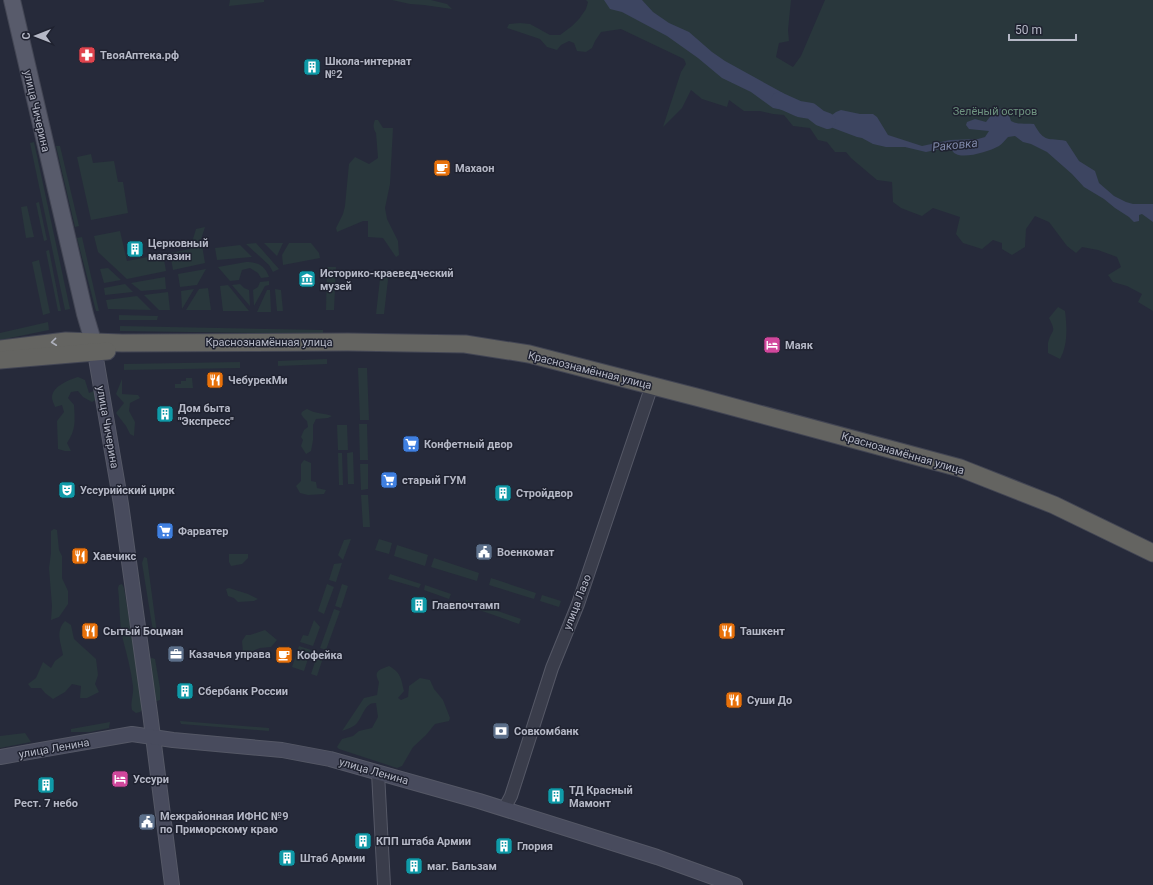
<svg xmlns="http://www.w3.org/2000/svg" width="1153" height="885" font-family="Roboto,sans-serif">
  <style>
    .green { fill: #29373c }
    .water { fill: #3d4561 }
    .lines { fill: none; stroke-linecap: round; stroke-linejoin: round }
    .river { stroke: #3d4561; stroke-width: 16 }
    .tertiary-casing { stroke: #555866; stroke-width: 14 }
    .secondary-casing { stroke: #555866; stroke-width: 16 }
    .primary-casing { stroke: #434654; stroke-width: 18 }
    .trunk-casing { stroke: #424553; stroke-width: 19 }
    .tertiary { stroke: #3a3d4b; stroke-width: 12 }
    .secondary { stroke: #484b5d; stroke-width: 14 }
    .primary { stroke: #585b6b; stroke-width: 16 }
    .trunk { stroke: #646461; stroke-width: 17 }
    .oneway { stroke: #adb0bc }
    .labels { text-anchor: middle; stroke-width: 3; stroke-linejoin: round; paint-order: stroke }
    .poi-label { font-size: 11px; font-weight: bold; fill: #b5b8c6; stroke: #1f2230; text-anchor: start }
    .street-label { font-size: 11px; fill: #b5b8c6; stroke: #1f2230 }
    .park-label { font-size: 11px; fill: #6f9480; stroke: #1f2230 }
    .water-label { font-size: 12px; font-style: italic; fill: #8089aa; stroke: #1f2230 }
  </style>
  <rect width="100%" height="100%" fill="#262a3a"/>
  <g class="green">
    <polygon points="230,0 264,0 264,2 229,6"/>
    <polygon points="392,0 431,0 447,4 452,9 424,5 410,4"/>
    <polygon points="586,0 791,0 788,30 789,41 779,43 776,57 793,67 801,56 825,0 1153,0 1153,311 1138,302 1142,294 1127,286 1113,282 1108,275 1121,267 1117,257 1098,250 1082,247 1076,253 1067,246 1049,222 1035,216 1026,229 1025,247 1012,255 1002,249 1002,243 993,240 982,249 963,243 956,234 960,217 933,208 922,216 901,208 893,202 892,182 877,180 851,158 846,152 835,152 827,142 818,140 810,128 793,126 784,115 773,114 760,111 744,111 729,100 727,107 702,99 691,90 682,108 663,127 681,72 686,64 684,59 621,29 601,32 595,41 592,48 586,52 577,51 574,43 569,41 561,45 557,50 547,47 540,39 507,28 509,24 520,23 530,24 550,35 560,35 572,26 579,19 586,9 588,2"/>
    <path d="M375 120H378L383 128H393L390 184 385 208 387 219 398 241 399 255 396 257 383 238 368 237V221H363L337 232 336 228 343 214 345 206 349 164 355 157 369 164 378 158 376 133C373 128 373 125 375 120Z"/>
    <polygon points="34,142 70,309 65,310 30,143"/>
    <polygon points="56,146 60,146 79,226 75,227"/>
    <polygon points="91,154 93,163 114,161 118,182 123,182 128,213 91,220 77,157"/>
    <polygon points="39,202 47,240 44,241 36,203"/>
    <polygon points="27,206 34,237 26,238 21,207"/>
    <polygon points="205,227 201,239 205,263 173,270 170,253 190,249 196,229"/>
    <polygon points="120,231 127,261 163,254 166,271 127,279 98,252 94,236"/>
    <polygon points="82,237 99,311 96,311 77,238"/>
    <polygon points="256,243 279,269 273,272 269,265 246,244"/>
    <polygon points="264,243 283,243 277,256"/>
    <polygon points="289,243 311,243 319,253 320,258 283,265 282,255"/>
    <polygon points="240,245 252,257 217,260 215,248"/>
    <polygon points="49,250 61,311 58,311 46,251"/>
    <polygon points="39,260 50,313 43,315 32,262"/>
    <path d="M246 262C257 262 265 265 269 277L261 278 258 273 250 268 242 270 239 280 230 281 218 267Z"/>
    <polygon points="327,267 336,267 334,310 326,310"/>
    <polygon points="108,268 121,280 104,283 100,269"/>
    <polygon points="206,269 197,285 180,287 178,274"/>
    <polygon points="381,270 389,271 384,314 376,314"/>
    <polygon points="165,277 166,289 141,291 131,283"/>
    <polygon points="269,281 269,285 265,286 254,306 253,290 258,287 260,282"/>
    <polygon points="125,284 133,292 105,295 104,288"/>
    <polygon points="240,284 244,288 249,290 250,306 232,285"/>
    <polygon points="228,285 249,311 223,311 220,286"/>
    <polygon points="208,288 211,310 186,310 199,289"/>
    <polygon points="194,289 182,309 181,291"/>
    <polygon points="275,289 281,290 283,311 277,311"/>
    <polygon points="267,290 270,290 271,312 257,312"/>
    <polygon points="168,292 170,310 159,310 144,295"/>
    <polygon points="137,296 151,310 108,309 106,300"/>
    <path d="M1058 307 1065 311C1067 327 1068 345 1060 359L1048 353C1048 350 1048 346 1048 343 1052 328 1057 334 1049 318Z"/>
    <polygon points="119,315 158,316 157,320 119,320"/>
    <polygon points="48,322 49,330 0,340 0,333"/>
    <polygon points="120,326 323,330 323,334 120,331"/>
    <polygon points="327,359 327,364 278,366 278,361"/>
    <polygon points="240,362 240,368 124,370 124,364"/>
    <polygon points="358,368 367,368 369,420 360,420"/>
    <path d="M78 377 85 380 89 393 96 390 97 399 92 402 83 397 78 391 71 392 68 398 74 405C75 421 76 430 67 443L71 451H65L58 449 57 421 64 412 62 405 55 407C54 404 52 400 52 398 52 386 69 380 78 377Z"/>
    <polygon points="186,378 192,378 193,388 175,388 175,384 181,384 181,381 186,381"/>
    <polygon points="122,379 122,394 138,395 140,398 130,403 129,411 135,422 134,436 130,434 126,426 116,413 124,403 116,394"/>
    <path d="M307 409C315 414 324 413 332 416L328 418 316 419 313 425V440L311 451 306 454 301 446 303 440 301 437 304 430 308 427 307 421C301 415 298 413 307 409Z"/>
    <polygon points="359,424 367,424 368,460 360,460"/>
    <polygon points="337,425 347,425 348,450 338,450"/>
    <polygon points="353,452 354,484 348,484 347,453"/>
    <polygon points="338,453 342,453 343,485 339,485"/>
    <polygon points="304,460 311,463 311,481 316,482 317,488 326,490 324,494 308,495 300,493 296,486 301,481 301,464"/>
    <polygon points="360,464 368,464 368,489 361,490"/>
    <polygon points="361,495 368,495 370,527 363,527"/>
    <polygon points="54,529 57,530 59,550 62,556 62,578 68,591 68,604 59,617 51,620 52,606 49,568 51,553 51,531"/>
    <polygon points="351,539 343,560 338,555 344,540"/>
    <polygon points="379,539 392,543 389,554 375,550"/>
    <polygon points="397,545 428,555 425,566 394,556"/>
    <polygon points="229,554 248,554 248,558 242,564 231,566 229,562"/>
    <polygon points="144,557 147,558 157,633 153,631 142,563"/>
    <polygon points="434,558 479,573 477,581 431,567"/>
    <polygon points="342,563 336,582 329,580 334,564"/>
    <polygon points="390,574 421,584 419,588 388,579"/>
    <polygon points="491,578 536,593 534,599 489,585"/>
    <path d="M122 584 124 588 144 708 140 712 136 713 132 710C130 702 134 695 133 686 131 670 127 655 123 640 119 624 120 605 118 588L119 585Z"/>
    <polygon points="327,584 334,587 324,614 318,611"/>
    <polygon points="342,584 348,586 341,608 335,606"/>
    <polygon points="425,585 451,594 449,599 424,590"/>
    <polygon points="229,588 248,594 258,599 254,601 238,602 234,598 228,596 226,589"/>
    <polygon points="542,595 561,601 559,607 540,601"/>
    <polygon points="466,600 521,619 519,624 465,605"/>
    <polygon points="334,609 340,611 326,650 320,648"/>
    <polygon points="314,620 320,627 313,646 300,642 303,635 308,636"/>
    <path d="M65 621 71 625 74 639 96 659 98 675 95 684 99 692 87 698H80L81 686 72 684 65 692 53 699 45 693 41 688H31L28 684 36 678 43 662 51 668 55 661 63 655C61 642 55 632 65 621Z"/>
    <polygon points="265,630 277,640 271,647 260,648 247,653 243,653 242,641 246,635 250,635"/>
    <polygon points="299,646 311,650 304,671 292,667"/>
    <polygon points="318,653 324,655 317,676 311,674"/>
    <polygon points="152,658 155,659 160,688 160,700 154,702 148,659"/>
    <path d="M389 666C401 673 401 678 404 691L398 698 401 700 408 697 409 686 420 678 430 680 434 689 443 700 450 718 449 721 435 724 426 735 413 747 402 766 397 768 339 749 337 747 342 739 353 736 359 731 372 728 378 717 376 703C365 702 363 716 357 723 354 727 347 729 342 731L364 698 377 695 379 682C373 671 379 670 389 666Z"/>
    <polygon points="180,721 269,728 269,731 181,724"/>
    <polygon points="110,722 109,728 90,732 71,732 71,729"/>
    <polygon points="25,733 31,742 0,748 0,736"/>
  </g>
  <g class="water">
    <polygon points="604,0 642,0 653,12 669,23 689,32 712,52 725,61 783,93 791,102 799,109 797,111 783,110 773,108 751,92 722,78 698,58 667,36 622,12 610,9"/>
    <path d="M815 109 822 116 828 118 836 112 841 110 860 114H873L877 117 888 135 922 146 950 140 978 139 985 137 989 131 969 129 966 125 967 122 975 119 986 122 996 109H1002L1009 115 1011 121C1017 125 1027 123 1034 124 1045 144 1048 137 1066 141L1079 161 1095 171 1099 183 1114 196 1126 202 1133 204H1153V222L1142 214 1139 215V221L1134 222 1129 217 1115 208 1104 199 1084 187 1072 174 1047 152 1031 144 1023 142 1015 136 1008 137C1005 140 1002 144 999 146 990 151 965 159 956 154 953 153 952 150 950 147L926 152 905 147H886L873 144 862 138 857 137 825 125 812 118 808 113Z"/>
  </g>
  <g class="lines">
    <polyline class="river" points="779,100 799,109 811,111 820,118 828,121"/>
    <defs>
      <g id="tertiary">
        <polyline points="378,773 384,885"/>
        <polyline points="504,809 511,796 552,668 578,604 649,394"/>
      </g>
      <g id="secondary">
        <polyline points="93,341 121,504 150,713 172,885"/>
        <polyline points="0,757 132,734 173,740 282,750 330,759 479,801 657,857 735,885"/>
      </g>
      <polyline id="primary" points="12,0 85,314 93,341"/>
      <g id="trunk">
        <polyline points="0,349 66,341 122,343 348,342 465,344 529,354 700,398 960,468 1054,505 1153,553"/>
        <polyline points="0,360 107,351"/>
      </g>
    </defs>
    <use href="#tertiary" class="tertiary-casing"/>
    <use href="#secondary" class="secondary-casing"/>
    <use href="#primary" class="primary-casing"/>
    <use href="#trunk" class="trunk-casing"/>
    <use href="#tertiary" class="tertiary"/>
    <use href="#secondary" class="secondary"/>
    <use href="#primary" class="primary"/>
    <use href="#trunk" class="trunk"/>
  </g>
  <defs><path id="oneway-chevron" d="M-2-3.5L2.5 0L-2 3.5" fill="none" stroke-width="1.6" stroke-linecap="round" stroke-linejoin="round"/></defs>
  <use class="oneway" href="#oneway-chevron" transform="translate(54 342) rotate(174)"/>
  <defs>
    <symbol id="pharmacy-square" viewBox="-11 -11 22 22"><rect x="-9" y="-9" width="18" height="18" rx="4" fill="#e0444e" stroke="#1f2230"/><path d="M-2-6h4v4h4v4h-4v4h-4v-4h-4v-4h4Z" fill="#fff"/></symbol>
    <symbol id="building-square" viewBox="-11 -11 22 22"><rect x="-9" y="-9" width="18" height="18" rx="4" fill="#0f9aa8" stroke="#1f2230"/><path d="M-4-6H4V6H1V3H-1V6H-4ZM-2.5-4.3h1.7v1.8h-1.7ZM.8-4.3h1.7v1.8H.8ZM-2.5-1h1.7V.8h-1.7ZM.8-1h1.7V.8H.8Z" fill="#fff"/></symbol>
    <symbol id="cafe-square" viewBox="-11 -11 22 22"><rect x="-9" y="-9" width="18" height="18" rx="4" fill="#e8710a" stroke="#1f2230"/><path d="M-5.5-4.5H6V0H3Q3 3.5 0 3.5H-2.5Q-5.5 3.5-5.5 0ZM3-3.2v2h1.7v-2ZM-6 4.5H4V6H-6Z" fill="#fff"/></symbol>
    <symbol id="museum-square" viewBox="-11 -11 22 22"><rect x="-9" y="-9" width="18" height="18" rx="4" fill="#0f9aa8" stroke="#1f2230"/><path d="M0-6L6-3V-2H-6V-3ZM-5-1h2V3h-2ZM-1-1h2V3h-2ZM3-1h2V3H3ZM-6 4H6V6H-6Z" fill="#fff"/></symbol>
    <symbol id="hotel-square" viewBox="-11 -11 22 22"><rect x="-9" y="-9" width="18" height="18" rx="4" fill="#d1479c" stroke="#1f2230"/><path d="M-6-4.5h1.5V1H6V5H4.5V3h-9V5H-6ZM-4 0a1.8 1.8 0 1 1 3.6 0ZM.5 0V-2.5h3Q6-2.5 6 0Z" fill="#fff"/></symbol>
    <symbol id="restaurant-square" viewBox="-11 -11 22 22"><rect x="-9" y="-9" width="18" height="18" rx="4" fill="#e8710a" stroke="#1f2230"/><path d="M-5-6h1v4h1v-4h1v4h1v-4h1v5L-1.5 .5V6h-2V.5L-5-1ZM5-6V6H3V1.5H1.5Q1.5-4 5-6Z" fill="#fff"/></symbol>
    <symbol id="supermarket-square" viewBox="-11 -11 22 22"><rect x="-9" y="-9" width="18" height="18" rx="4" fill="#3f7fe0" stroke="#1f2230"/><path d="M-6-5.5h2.5l.6 2H6L4.5 2H-2.5L-4.4-4H-6ZM-1.5 3.2a1.3 1.3 0 1 0 .1 0ZM3 3.2a1.3 1.3 0 1 0 .1 0Z" fill="#fff"/></symbol>
    <symbol id="theatre-square" viewBox="-11 -11 22 22"><rect x="-9" y="-9" width="18" height="18" rx="4" fill="#0f9aa8" stroke="#1f2230"/><path d="M-5-5.5Q0-4 5-5.5V0Q5 5 0 6Q-5 5-5 0ZM-3.3-2.5H-1v1.5H-3.3ZM1-2.5H3.3v1.5H1ZM-2.8 1Q0 5.5 2.8 1Z" fill="#fff"/></symbol>
    <symbol id="civic-square" viewBox="-11 -11 22 22"><rect x="-9" y="-9" width="18" height="18" rx="4" fill="#5c6f8a" stroke="#1f2230"/><path d="M-.6-6.5H3V-4.5H.6V-3L4-1V1h2V6H-6V1h2V-1L-.6-3ZM-1.2 2.5V6h2.4V2.5Z" fill="#fff"/></symbol>
    <symbol id="office-square" viewBox="-11 -11 22 22"><rect x="-9" y="-9" width="18" height="18" rx="4" fill="#5c6f8a" stroke="#1f2230"/><path d="M-6-3h4V-5.5h4V-3h4V5H-6ZM-1-4.5V-3h2v-1.5ZM-6 0V1H6V0Z" fill="#fff"/></symbol>
    <symbol id="bank-square" viewBox="-11 -11 22 22"><rect x="-9" y="-9" width="18" height="18" rx="4" fill="#5c6f8a" stroke="#1f2230"/><path d="M-6-4H6V4H-6ZM0-2.3a2.3 2.3 0 1 0 0 4.6a2.3 2.3 0 1 0 0-4.6Z" fill="#fff"/></symbol>
  </defs>
  <g fill-rule="evenodd">
    <use href="#pharmacy-square" x="77" y="45" width="20" height="20"/>
    <use href="#building-square" x="302" y="57" width="20" height="20"/>
    <use href="#cafe-square" x="432" y="158" width="20" height="20"/>
    <use href="#building-square" x="125" y="239" width="20" height="20"/>
    <use href="#museum-square" x="297" y="269" width="20" height="20"/>
    <use href="#hotel-square" x="762" y="335" width="20" height="20"/>
    <use href="#restaurant-square" x="205" y="370" width="20" height="20"/>
    <use href="#building-square" x="155" y="404" width="20" height="20"/>
    <use href="#supermarket-square" x="401" y="434" width="20" height="20"/>
    <use href="#supermarket-square" x="379" y="470" width="20" height="20"/>
    <use href="#theatre-square" x="57" y="480" width="20" height="20"/>
    <use href="#building-square" x="493" y="483" width="20" height="20"/>
    <use href="#supermarket-square" x="155" y="521" width="20" height="20"/>
    <use href="#civic-square" x="474" y="542" width="20" height="20"/>
    <use href="#restaurant-square" x="70" y="546" width="20" height="20"/>
    <use href="#building-square" x="409" y="595" width="20" height="20"/>
    <use href="#restaurant-square" x="80" y="621" width="20" height="20"/>
    <use href="#restaurant-square" x="717" y="621" width="20" height="20"/>
    <use href="#office-square" x="166" y="644" width="20" height="20"/>
    <use href="#cafe-square" x="274" y="645" width="20" height="20"/>
    <use href="#building-square" x="175" y="681" width="20" height="20"/>
    <use href="#restaurant-square" x="724" y="690" width="20" height="20"/>
    <use href="#bank-square" x="491" y="721" width="20" height="20"/>
    <use href="#hotel-square" x="110" y="769" width="20" height="20"/>
    <use href="#building-square" x="36" y="775" width="20" height="20"/>
    <use href="#building-square" x="546" y="786" width="20" height="20"/>
    <use href="#civic-square" x="137" y="812" width="20" height="20"/>
    <use href="#building-square" x="353" y="831" width="20" height="20"/>
    <use href="#building-square" x="494" y="836" width="20" height="20"/>
    <use href="#building-square" x="277" y="848" width="20" height="20"/>
    <use href="#building-square" x="404" y="856" width="20" height="20"/>
  </g>
  <g class="labels">
    <g class="poi-label">
      <text x="100" y="59">ТвояАптека.рф</text>
      <text x="325" y="65">Школа-интернат<tspan x="325" dy="13">№2</tspan></text>
      <text x="455" y="172">Махаон</text>
      <text x="148" y="247">Церковный<tspan x="148" dy="13">магазин</tspan></text>
      <text x="320" y="277">Историко-краеведческий<tspan x="320" dy="13">музей</tspan></text>
      <text x="785" y="349">Маяк</text>
      <text x="228" y="384">ЧебурекМи</text>
      <text x="178" y="412">Дом быта<tspan x="178" dy="13">"Экспресс"</tspan></text>
      <text x="424" y="448">Конфетный двор</text>
      <text x="402" y="484">старый ГУМ</text>
      <text x="80" y="494">Уссурийский цирк</text>
      <text x="516" y="497">Стройдвор</text>
      <text x="178" y="535">Фарватер</text>
      <text x="497" y="556">Военкомат</text>
      <text x="93" y="560">Хавчикс</text>
      <text x="432" y="609">Главпочтамп</text>
      <text x="103" y="635">Сытый Боцман</text>
      <text x="740" y="635">Ташкент</text>
      <text x="189" y="658">Казачья управа</text>
      <text x="297" y="659">Кофейка</text>
      <text x="198" y="695">Сбербанк России</text>
      <text x="747" y="704">Суши До</text>
      <text x="514" y="735">Совкомбанк</text>
      <text x="133" y="783">Уссури</text>
      <text x="569" y="794">ТД Красный<tspan x="569" dy="13">Мамонт</tspan></text>
      <text x="46" y="807" text-anchor="middle">Рест. 7 небо</text>
      <text x="160" y="820">Межрайонная ИФНС №9<tspan x="160" dy="13">по Приморскому краю</tspan></text>
      <text x="376" y="845">КПП штаба Армии</text>
      <text x="517" y="850">Глория</text>
      <text x="300" y="862">Штаб Армии</text>
      <text x="427" y="870">маг. Бальзам</text>
    </g>
    <g class="street-label">
      <text transform="translate(37 111) rotate(77)" y="4">улица Чичерина</text>
      <text x="269" y="346">Краснознамённая улица</text>
      <text transform="translate(590 370) rotate(14)" y="4">Краснознамённая улица</text>
      <text transform="translate(108 427) rotate(80)" y="4">улица Чичерина</text>
      <text transform="translate(903 453) rotate(16)" y="4">Краснознамённая улица</text>
      <text transform="translate(577 602) rotate(-69)" y="4">улица Лазо</text>
      <text transform="translate(54 748) rotate(-10)" y="4">улица Ленина</text>
      <text transform="translate(374 771) rotate(16)" y="4">улица Ленина</text>
    </g>
    <g class="park-label">
      <text x="995" y="115">Зелёный остров</text>
    </g>
    <g class="water-label">
      <text transform="translate(955 145) rotate(-6)" y="4">Раковка</text>
    </g>
  </g>
  <g transform="translate(36 36) rotate(270)" stroke="#1f2230" stroke-width="3" paint-order="stroke">
  <path d="M0-3L7 15L0 10L-7 15Z" fill="#b5b8c6"/>
  <text y="-6" font-size="11" font-weight="bold" text-anchor="middle" fill="#b5b8c6">С</text>
  </g>
  <path d="M1009 34v6h67v-6" fill="none" stroke="#b5b8c6" stroke-width="2"/>
  <text x="1015" y="34" font-size="12" fill="#b5b8c6" stroke="#1f2230" stroke-width="3" paint-order="stroke">50 m</text>
</svg>
